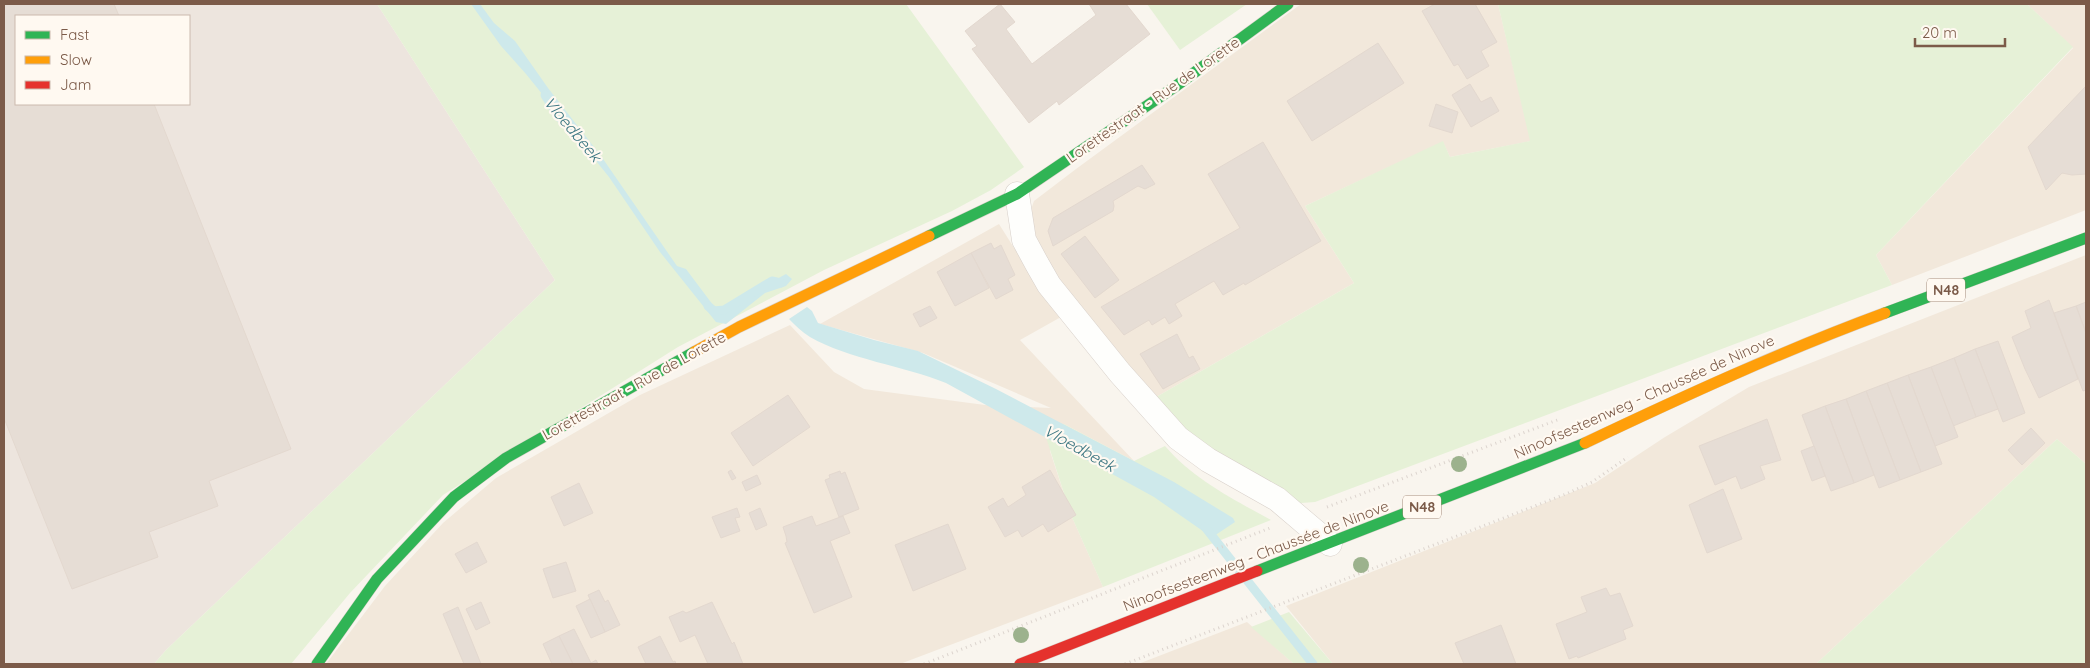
<svg xmlns="http://www.w3.org/2000/svg" width="2090" height="668" font-family="Quicksand,sans-serif">
  <style>
    .residential { fill: #f2e8db }
    .industrial { fill: #ede5de; fill-rule: evenodd }
    .green { fill: #e6f1d7 }
    .water { fill: #cee9eb }
    .lines { fill: none; stroke-linecap: round; stroke-linejoin: round }
    .stream { stroke: #cee9eb; stroke-width: 9 }
    .building { fill: #e6ddd5; stroke: #e3d8cf }
    .street-casing { stroke: #d8d0ca; stroke-width: 25 }
    .fast-casing { stroke: #d9d0c9; stroke-width: 12 }
    .slow-casing { stroke: #d9d0c9; stroke-width: 12 }
    .jam-casing { stroke: #d9d0c9; stroke-width: 12 }
    .path { stroke: #dcd4ce; stroke-width: 3; stroke-dasharray: 1 4; stroke-linecap: butt }
    .street { stroke: #fefefc; stroke-width: 24 }
    .fast { stroke: #30b455; stroke-width: 11 }
    .slow { stroke: #ff9f0a; stroke-width: 11 }
    .jam { stroke: #e5322d; stroke-width: 11 }
    .tree { fill: #9cb28d }
    .labels { text-anchor: middle; stroke-width: 4.5; stroke-linejoin: round; paint-order: stroke }
    .shield { fill: #fff9f1; stroke: #a38a7b; stroke-width: 1 }
    .shield-label { font-size: 14px; font-weight: bold; fill: #7c5b49 }
    .street-label { font-size: 15px; fill: #7c5b49; stroke: #fff9f1 }
    .water-label { font-size: 16px; font-style: italic; fill: #3b7682; stroke: #fff9f1 }
  </style>
  <rect width="100%" height="100%" fill="#f9f5ee"/>
  <g class="residential">
    <polygon points="1301,4 1498,4 1531,141 1450,157 1443,142 1305,206 1354,283 1151,400 1034,245 1027,221 1034,201 1076,169"/>
    <polygon points="2027,4 2086,4 2086,210 1892,285 1876,255 2073,48"/>
    <polygon points="999,224 1036,283 1061,317 1020,340 1134,461 1064,424 1050,451 1071,515 1103,587 900,664 326,664 385,586 443,523 496,478 640,395 790,325 834,372 864,389 985,405 1051,408 923,353 820,324"/>
    <polygon points="2086,255 2086,464 2057,439 1816,664 1333,664 1286,606 1595,483 1665,437 1749,387"/>
    <polygon points="1247,622 1294,664 1138,664"/>
  </g>
  <path class="industrial" d="M4 4H377L555 280 166 650 154 664H4ZM16 16H189V104H16Z"/>
  <g class="green">
    <polygon points="377,4 906,4 1024,167 991,190 952,211 824,270 678,347 443,495 350,593 291,664 154,664 166,650 555,280"/>
    <polygon points="1147,4 1247,4 1180,50"/>
    <polygon points="1498,4 2027,4 2073,47 1876,255 1892,285 1315,502 1301,503 1285,498 1189,439 1151,400 1354,283 1305,206 1443,141 1450,157 1530,141"/>
    <path d="M1064 424 1134 461 1165 446C1193 479 1233 499 1271 520L1103 587 1071 515 1042 425Z"/>
    <polygon points="2057,439 2086,464 2086,664 1816,664"/>
    <polygon points="1289,612 1333,664 1294,664 1251,627"/>
  </g>
  <g class="water">
    <path d="M471 4H480L494 23 515 41 548 88 601 156 677 266 686 269 719 313C726 313 774 280 786 274L792 279 786 286 765 293 726 324 716 322 660 252 609 177 526 74 501 46Z"/>
    <path d="M807 307 812 311 818 323 874 340 918 351 996 389 1174 482 1233 518 1235 522 1217 534 1210 536 1154 497 946 383C904 366 848 359 810 337 802 332 795 325 789 319Z"/>
  </g>
  <g class="lines">
    <g class="stream">
      <polyline points="545,95 559,117 574,131"/>
      <polyline points="708,306 714,311 724,310 772,281 781,283"/>
      <polyline points="1205,527 1313,664"/>
    </g>
  </g>
  <g class="building">
    <polygon points="4,4 114,4 119,16 16,16 16,104 154,104 291,449 209,481 218,506 149,532 158,557 72,589 4,418"/>
    <polygon points="1000,4 1015,22 1006,29 1032,64 1096,15 1089,4 1126,4 1150,34 1059,105 1057,101 1029,123 972,49 977,46 965,31"/>
    <polygon points="1435,4 1475,4 1497,42 1481,51 1489,66 1467,79 1458,64 1454,66 1422,11"/>
    <polygon points="1378,43 1404,83 1312,141 1287,101"/>
    <polygon points="1470,84 1481,102 1491,97 1499,111 1471,127 1452,95"/>
    <polygon points="2086,86 2086,174 2072,175 2062,173 2046,190 2028,147"/>
    <polygon points="1436,104 1458,112 1452,133 1429,126"/>
    <polygon points="1263,142 1321,241 1245,285 1244,283 1223,295 1214,281 1175,304 1182,316 1169,324 1165,317 1152,325 1149,320 1124,335 1101,307 1240,228 1208,174"/>
    <polygon points="1142,165 1155,184 1145,189 1138,186 1113,201 1114,206 1113,211 1053,246 1048,231 1053,218"/>
    <polygon points="1085,236 1119,280 1095,298 1061,254"/>
    <polygon points="991,243 994,249 1001,245 1015,275 1008,279 1013,290 996,299 971,253"/>
    <polygon points="971,253 989,288 955,306 937,272"/>
    <polygon points="2049,300 2078,379 2039,398 2025,369 2012,337 2031,328 2025,311"/>
    <polygon points="2086,302 2086,333 2076,306"/>
    <polygon points="930,306 937,318 920,327 913,314"/>
    <polygon points="2076,306 2086,333 2086,390 2083,391 2054,313"/>
    <polygon points="1177,334 1189,358 1193,356 1200,369 1163,389 1140,354"/>
    <polygon points="1998,341 2025,413 2003,422 1975,349"/>
    <polygon points="1975,349 1998,409 1976,417 1954,358"/>
    <polygon points="1954,358 1976,417 1953,426 1931,367"/>
    <polygon points="1931,367 1958,437 1935,446 1908,375"/>
    <polygon points="1908,375 1942,464 1921,472 1887,383"/>
    <polygon points="1887,383 1921,472 1900,480 1866,391"/>
    <polygon points="1866,391 1900,480 1879,488 1846,399"/>
    <polygon points="788,395 810,427 753,466 731,433"/>
    <polygon points="1846,399 1874,475 1854,483 1825,406"/>
    <polygon points="1825,406 1854,483 1831,491 1802,415"/>
    <polygon points="1767,419 1781,460 1760,466 1765,479 1741,489 1736,476 1715,485 1699,446"/>
    <polygon points="2031,428 2045,443 2022,465 2008,450"/>
    <polygon points="1814,446 1825,476 1812,481 1801,451"/>
    <polygon points="731,470 736,478 732,480 728,472"/>
    <polygon points="1050,470 1076,515 1048,532 1043,524 1022,537 1018,530 1005,537 988,507 1003,498 1008,507 1026,495 1022,487"/>
    <polygon points="840,471 841,474 845,472 859,509 839,517 825,480 830,478 829,475"/>
    <polygon points="757,475 761,484 746,491 742,482"/>
    <polygon points="579,483 593,513 564,526 551,497"/>
    <polygon points="1723,489 1742,539 1707,553 1689,505"/>
    <polygon points="737,508 740,517 735,518 740,531 721,538 712,517"/>
    <polygon points="760,508 767,525 756,530 749,513"/>
    <polygon points="812,516 816,526 843,516 850,533 830,541 852,597 814,613 785,543 787,542 786,536 783,527"/>
    <polygon points="948,524 966,569 913,591 895,545"/>
    <polygon points="477,542 487,562 466,573 455,554"/>
    <polygon points="566,562 576,591 553,598 543,569"/>
    <polygon points="1606,588 1610,596 1620,593 1633,626 1623,630 1626,639 1578,658 1577,656 1569,659 1556,624 1587,612 1581,597"/>
    <polygon points="599,590 605,602 608,600 620,625 605,632 588,595"/>
    <polygon points="590,599 605,632 591,638 576,606"/>
    <polygon points="481,602 490,623 476,630 466,609"/>
    <polygon points="712,602 732,644 734,642 743,664 708,664 695,635 680,642 669,617 683,611 686,613"/>
    <polygon points="458,607 481,664 464,664 443,614"/>
    <polygon points="1501,625 1516,664 1464,664 1455,643"/>
    <polygon points="574,629 591,663 596,660 598,664 573,664 559,636"/>
    <polygon points="559,636 573,664 552,664 543,644"/>
    <polygon points="660,636 673,662 675,661 676,664 646,664 638,647"/>
  </g>
  <g class="lines">
    <defs>
      <polyline id="street" points="1017,194 1024,240 1037,264 1049,285 1120,373 1178,438 1208,460 1277,499 1330,544"/>
      <g id="fast">
        <polyline points="929,236 1017,194 1176,86 1288,4"/>
        <polyline points="1885,313 2086,238"/>
        <polyline points="1257,571 1585,443"/>
        <polyline points="317,664 377,579 454,497 506,458 694,352"/>
      </g>
      <g id="slow">
        <polyline points="694,352 739,327 929,236"/>
        <path d="M1585 443C1684 396 1782 351 1885 313"/>
      </g>
      <polyline id="jam" points="1020,664 1257,571"/>
    </defs>
    <use href="#street" class="street-casing"/>
    <use href="#fast" class="fast-casing"/>
    <use href="#slow" class="slow-casing"/>
    <use href="#jam" class="jam-casing"/>
    <g class="path">
      <polyline points="1327,507 1560,419"/>
      <polyline points="924,664 1270,528"/>
      <polyline points="1125,664 1566,494 1592,482 1628,457"/>
    </g>
    <use href="#street" class="street"/>
    <use href="#fast" class="fast"/>
    <use href="#slow" class="slow"/>
    <use href="#jam" class="jam"/>
  </g>
  <g class="tree">
    <circle cx="1459" cy="464" r="8"/>
    <circle cx="1361" cy="565" r="8"/>
    <circle cx="1021" cy="635" r="8"/>
  </g>
  <g class="labels">
    <g class="shield">
      <rect x="1927" y="278.5" width="38" height="23" rx="4"/>
      <rect x="1403" y="495.5" width="38" height="23" rx="4"/>
    </g>
    <g class="shield-label">
      <text x="1946" y="295">N48</text>
      <text x="1422" y="512">N48</text>
    </g>
    <g class="street-label">
      <text transform="translate(1153 100) rotate(-35)" y="5">Lorettestraat - Rue de Lorette</text>
      <text transform="translate(634 386) rotate(-29)" y="5">Lorettestraat - Rue de Lorette</text>
      <text transform="translate(1644 397) rotate(-24)" y="5">Ninoofsesteenweg - Chaussée de Ninove</text>
      <text transform="translate(1256 556) rotate(-21)" y="5">Ninoofsesteenweg - Chaussée de Ninove</text>
    </g>
    <g class="water-label">
      <text transform="translate(573 129) rotate(50)" y="6">Vloedbeek</text>
      <text transform="translate(1080 448) rotate(29)" y="6">Vloedbeek</text>
    </g>
  </g>
  <rect width="2090" height="668" fill="none" stroke="#7c5b49" stroke-width="10"/>
  <rect x="15" y="15" width="175" height="90" fill="#fff9f1" stroke="#cbbaae"/>
  <rect x="25" y="31" width="25" height="8" fill="#30b455" stroke="#cbbaae"/>
  <text x="60" y="40" font-size="15" fill="#7c5b49">Fast</text>
  <rect x="25" y="56" width="25" height="8" fill="#ff9f0a" stroke="#cbbaae"/>
  <text x="60" y="65" font-size="15" fill="#7c5b49">Slow</text>
  <rect x="25" y="81" width="25" height="8" fill="#e5322d" stroke="#cbbaae"/>
  <text x="60" y="90" font-size="15" fill="#7c5b49">Jam</text>
  <path d="M1915 38v8h90v-8" fill="none" stroke="#7c5b49" stroke-width="2.5"/>
  <text x="1922" y="38" font-size="15" fill="#7c5b49" stroke="#fff9f1" stroke-width="4" paint-order="stroke">20 m</text>
</svg>
